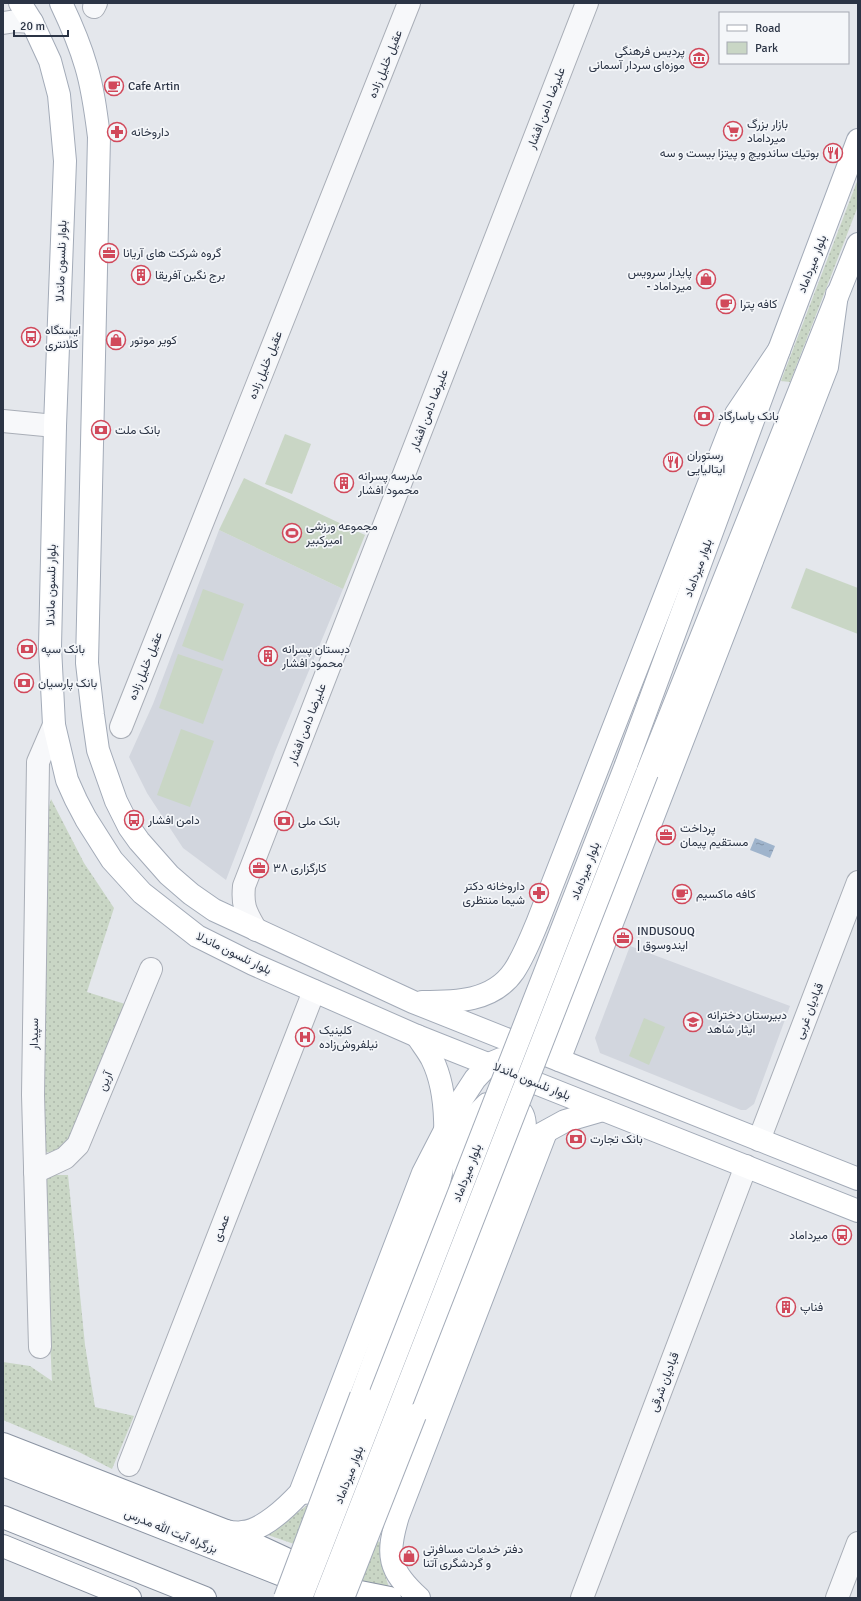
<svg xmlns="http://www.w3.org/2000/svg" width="861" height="1601" font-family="Signika,Vazirmatn,sans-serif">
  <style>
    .built { fill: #d2d6de }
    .green { fill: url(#green-dots) }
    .pitch { fill: #c9d6c5 }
    .water { fill: url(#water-ripples) }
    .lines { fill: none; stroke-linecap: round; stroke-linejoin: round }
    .minor-casing { stroke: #a9aeb7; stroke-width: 24 }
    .major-casing { stroke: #a3abb8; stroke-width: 24 }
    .highway-casing { stroke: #8b94a3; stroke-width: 24 }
    .minor { stroke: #f7f8fa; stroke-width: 22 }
    .major { stroke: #fff; stroke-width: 22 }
    .highway { stroke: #fff; stroke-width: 22 }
    .major-bridge-casing { stroke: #a3abb8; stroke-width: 24; stroke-linecap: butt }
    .major-bridge { stroke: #fff; stroke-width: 22 }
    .labels { text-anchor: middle; stroke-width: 3.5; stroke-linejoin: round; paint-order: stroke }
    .poi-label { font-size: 12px; fill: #2b3445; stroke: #f4f6f9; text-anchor: start }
    .street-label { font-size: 12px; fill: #2b3445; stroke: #f4f6f9 }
  </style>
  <defs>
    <pattern id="green-dots" width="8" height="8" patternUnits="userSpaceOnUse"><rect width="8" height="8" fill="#c9d6c5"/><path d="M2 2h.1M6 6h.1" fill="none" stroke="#adb8ab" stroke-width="1.8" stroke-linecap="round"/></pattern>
    <pattern id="water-ripples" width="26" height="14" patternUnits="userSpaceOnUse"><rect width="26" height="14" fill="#9fb4cc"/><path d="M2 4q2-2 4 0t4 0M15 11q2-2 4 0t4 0" fill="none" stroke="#8293a7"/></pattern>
  </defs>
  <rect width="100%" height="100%" fill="#e4e7ec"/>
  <g class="built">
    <polygon points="219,530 343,589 275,752 226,880 183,848 147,793 129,757 153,704"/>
    <polygon points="630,946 790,1006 754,1104 746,1110 741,1110 600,1053 595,1038"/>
  </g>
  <g class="green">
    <polygon points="858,179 858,206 790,382 781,381"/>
    <polygon points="51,799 84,863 114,908 87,992 125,1004 71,1142 57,1151 43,1153 49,807"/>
    <polygon points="42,1175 68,1175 85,1345 95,1407 134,1416 112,1469 77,1451 3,1420 3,1362 30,1366 52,1381"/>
    <polygon points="310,1503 294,1544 268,1535"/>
    <path d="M375 1540 386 1545C384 1562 383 1577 392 1593L358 1580Z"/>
  </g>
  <g class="pitch">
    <polygon points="285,434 311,444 292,494 265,484"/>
    <polygon points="244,478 365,535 343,589 219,530"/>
    <polygon points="806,568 858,588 858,634 791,608"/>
    <polygon points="203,589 244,604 223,661 182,646"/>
    <polygon points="178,654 223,669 203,724 159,708"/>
    <polygon points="181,729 214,741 190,807 157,795"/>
    <polygon points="644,1018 665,1027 649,1065 629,1056"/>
  </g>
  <polygon class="water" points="755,838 775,846 770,858 750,850"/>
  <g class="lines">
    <defs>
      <g id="minor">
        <polyline points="94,7 96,3"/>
        <polyline points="3,23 16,21 32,22"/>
        <polyline points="3,421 55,426"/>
        <polyline points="121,727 409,3"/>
        <path d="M256 930C246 912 242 907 244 886L587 3"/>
        <polyline points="759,1140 858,882"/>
        <polyline points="35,1172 65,1158 78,1145 151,969"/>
        <polyline points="40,1347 33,1095 38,762 54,725"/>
        <polyline points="129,1465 314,991"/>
        <polyline points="582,1598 746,1166"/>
        <polyline points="837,1598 858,1543"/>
      </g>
      <g id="major">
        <polyline points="20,3 32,22 50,61 59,95 65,161 55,426 50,647 54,725 67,780 76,800 86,819 112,860 142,893 197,936 253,964 417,1036 858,1211"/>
        <path d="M61 3C71 24 80 45 86 66 93 89 96 113 99 137L87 663 93 715 98 750 116 801 129 827 139 841 169 875 191 894 214 910 413 1002 858 1179"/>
        <polyline points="626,765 779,350 858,140"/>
        <polyline points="647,773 858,244"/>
        <path d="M422 1002C455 1002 493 1002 514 971 524 956 531 938 538 921L736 414 779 350"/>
        <polyline points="559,1060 827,367 837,294"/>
        <polyline points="534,1138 565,1121 603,1110"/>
        <path d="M361 1396 438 1186C448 1150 449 1093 432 1059 428 1051 422 1044 417 1036"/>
        <path d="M415 1415 524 1136C529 1106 512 1102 487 1104L469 1122 463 1137 462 1149 466 1206 442 1266"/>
        <polyline points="300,1493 334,1491 342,1488"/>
        <path d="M226 1531C231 1532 237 1533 242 1532 262 1531 287 1507 300 1493L423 1173 458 1105 475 1079 489 1064 501 1059"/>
        <path d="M419 1598C388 1570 386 1555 398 1516L546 1132"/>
      </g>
      <g id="highway">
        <polyline points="3,1444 226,1531 355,1591 390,1598"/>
        <polyline points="3,1465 310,1586"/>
        <polyline points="3,1517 205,1598"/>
        <polyline points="3,1546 130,1598"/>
      </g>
    </defs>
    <use href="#minor" class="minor-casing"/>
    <use href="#major" class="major-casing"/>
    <use href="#highway" class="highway-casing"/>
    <use href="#minor" class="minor"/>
    <use href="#major" class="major"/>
    <use href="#highway" class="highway"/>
    <defs>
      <g id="major-bridge">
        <polyline points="285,1598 361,1396"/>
        <polyline points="301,1598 626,765"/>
        <polyline points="325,1598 647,773"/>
        <polyline points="343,1598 415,1415"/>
      </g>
    </defs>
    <use href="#major-bridge" class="major-bridge-casing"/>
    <use href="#major-bridge" class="major-bridge"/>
  </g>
  <defs>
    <symbol id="museum-ring" viewBox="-11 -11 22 22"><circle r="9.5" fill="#f4f6f9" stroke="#d1495b" stroke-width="1.5"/><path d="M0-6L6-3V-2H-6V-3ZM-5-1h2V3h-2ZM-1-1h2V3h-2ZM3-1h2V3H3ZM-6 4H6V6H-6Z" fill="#d1495b"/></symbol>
    <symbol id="cafe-ring" viewBox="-11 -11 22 22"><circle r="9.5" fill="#f4f6f9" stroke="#d1495b" stroke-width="1.5"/><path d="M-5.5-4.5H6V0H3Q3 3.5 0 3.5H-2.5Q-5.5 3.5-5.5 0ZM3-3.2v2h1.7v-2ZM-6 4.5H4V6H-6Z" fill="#d1495b"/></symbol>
    <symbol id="supermarket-ring" viewBox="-11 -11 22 22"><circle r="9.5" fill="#f4f6f9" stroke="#d1495b" stroke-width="1.5"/><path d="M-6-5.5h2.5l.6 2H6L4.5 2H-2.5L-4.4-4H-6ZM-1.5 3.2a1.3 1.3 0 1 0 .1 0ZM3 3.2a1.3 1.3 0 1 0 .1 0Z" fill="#d1495b"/></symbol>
    <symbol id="pharmacy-ring" viewBox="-11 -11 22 22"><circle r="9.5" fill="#f4f6f9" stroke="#d1495b" stroke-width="1.5"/><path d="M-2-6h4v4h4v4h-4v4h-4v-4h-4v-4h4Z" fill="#d1495b"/></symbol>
    <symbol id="restaurant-ring" viewBox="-11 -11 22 22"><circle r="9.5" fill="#f4f6f9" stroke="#d1495b" stroke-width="1.5"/><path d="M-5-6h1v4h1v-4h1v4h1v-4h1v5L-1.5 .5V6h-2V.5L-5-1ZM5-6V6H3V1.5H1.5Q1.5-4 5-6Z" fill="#d1495b"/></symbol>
    <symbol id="office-ring" viewBox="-11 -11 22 22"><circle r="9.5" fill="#f4f6f9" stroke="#d1495b" stroke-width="1.5"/><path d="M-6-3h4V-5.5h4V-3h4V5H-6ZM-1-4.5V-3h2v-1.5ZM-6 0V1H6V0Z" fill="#d1495b"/></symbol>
    <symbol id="building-ring" viewBox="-11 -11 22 22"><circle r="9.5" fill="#f4f6f9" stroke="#d1495b" stroke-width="1.5"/><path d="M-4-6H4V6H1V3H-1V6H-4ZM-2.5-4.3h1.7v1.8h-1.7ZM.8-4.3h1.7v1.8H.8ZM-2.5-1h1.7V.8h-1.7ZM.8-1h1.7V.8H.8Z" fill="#d1495b"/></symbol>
    <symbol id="shop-ring" viewBox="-11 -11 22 22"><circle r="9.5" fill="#f4f6f9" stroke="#d1495b" stroke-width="1.5"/><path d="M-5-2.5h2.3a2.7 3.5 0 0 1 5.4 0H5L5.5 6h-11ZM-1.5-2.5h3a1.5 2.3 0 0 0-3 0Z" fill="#d1495b"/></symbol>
    <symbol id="bus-ring" viewBox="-11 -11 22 22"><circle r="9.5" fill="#f4f6f9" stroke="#d1495b" stroke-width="1.5"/><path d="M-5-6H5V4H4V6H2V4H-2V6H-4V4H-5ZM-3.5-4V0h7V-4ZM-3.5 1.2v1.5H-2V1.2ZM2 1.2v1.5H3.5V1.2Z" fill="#d1495b"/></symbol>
    <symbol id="bank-ring" viewBox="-11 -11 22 22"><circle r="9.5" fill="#f4f6f9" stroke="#d1495b" stroke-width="1.5"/><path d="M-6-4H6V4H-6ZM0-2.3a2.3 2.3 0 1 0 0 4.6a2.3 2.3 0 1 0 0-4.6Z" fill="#d1495b"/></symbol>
    <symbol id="stadium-ring" viewBox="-11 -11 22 22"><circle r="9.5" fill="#f4f6f9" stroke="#d1495b" stroke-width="1.5"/><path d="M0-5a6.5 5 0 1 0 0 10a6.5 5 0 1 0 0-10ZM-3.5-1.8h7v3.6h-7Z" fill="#d1495b"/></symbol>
    <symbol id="school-ring" viewBox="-11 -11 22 22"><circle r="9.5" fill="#f4f6f9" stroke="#d1495b" stroke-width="1.5"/><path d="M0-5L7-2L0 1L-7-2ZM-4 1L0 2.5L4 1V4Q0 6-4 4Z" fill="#d1495b"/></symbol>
    <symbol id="hospital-ring" viewBox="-11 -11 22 22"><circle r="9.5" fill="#f4f6f9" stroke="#d1495b" stroke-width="1.5"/><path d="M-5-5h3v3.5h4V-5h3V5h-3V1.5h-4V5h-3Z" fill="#d1495b"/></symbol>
  </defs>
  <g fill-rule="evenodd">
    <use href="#museum-ring" x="688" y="47" width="22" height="22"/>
    <use href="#cafe-ring" x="103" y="75" width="22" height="22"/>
    <use href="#supermarket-ring" x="722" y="120" width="22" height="22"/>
    <use href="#pharmacy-ring" x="106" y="121" width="22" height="22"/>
    <use href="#restaurant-ring" x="822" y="142" width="22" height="22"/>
    <use href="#office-ring" x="98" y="242" width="22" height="22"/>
    <use href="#building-ring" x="130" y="264" width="22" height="22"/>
    <use href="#shop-ring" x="695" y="268" width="22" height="22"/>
    <use href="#cafe-ring" x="715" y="293" width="22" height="22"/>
    <use href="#bus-ring" x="20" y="326" width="22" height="22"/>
    <use href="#shop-ring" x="105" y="329" width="22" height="22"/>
    <use href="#bank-ring" x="693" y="405" width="22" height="22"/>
    <use href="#bank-ring" x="90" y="419" width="22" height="22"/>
    <use href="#restaurant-ring" x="662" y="451" width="22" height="22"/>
    <use href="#building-ring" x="333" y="472" width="22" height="22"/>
    <use href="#stadium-ring" x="281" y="522" width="22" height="22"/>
    <use href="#bank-ring" x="16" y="638" width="22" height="22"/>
    <use href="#building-ring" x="257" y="645" width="22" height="22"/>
    <use href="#bank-ring" x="13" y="672" width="22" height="22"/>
    <use href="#bus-ring" x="123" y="809" width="22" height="22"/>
    <use href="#bank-ring" x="273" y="810" width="22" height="22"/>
    <use href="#office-ring" x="655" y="824" width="22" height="22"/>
    <use href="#office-ring" x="248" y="857" width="22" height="22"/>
    <use href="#pharmacy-ring" x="528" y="882" width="22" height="22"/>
    <use href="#cafe-ring" x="671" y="883" width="22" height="22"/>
    <use href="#office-ring" x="612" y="927" width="22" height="22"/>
    <use href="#school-ring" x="682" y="1011" width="22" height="22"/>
    <use href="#hospital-ring" x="294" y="1026" width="22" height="22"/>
    <use href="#bank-ring" x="565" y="1128" width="22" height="22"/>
    <use href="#bus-ring" x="831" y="1224" width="22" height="22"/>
    <use href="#building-ring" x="775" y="1296" width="22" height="22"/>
    <use href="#shop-ring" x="398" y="1545" width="22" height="22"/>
  </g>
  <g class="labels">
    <g class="poi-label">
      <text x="685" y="55" text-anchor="end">پردیس فرهنگی<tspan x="685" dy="14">موزه‌ای سردار آسمانی</tspan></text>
      <text x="128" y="90">Cafe Artin</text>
      <text x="747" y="128">بازار بزرگ<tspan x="747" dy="14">میرداماد</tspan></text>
      <text x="131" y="136">داروخانه</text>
      <text x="819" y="157" text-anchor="end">بوتيك ساندويچ و پيتزا بيست و سه</text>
      <text x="123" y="257">گروه شرکت های آریانا</text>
      <text x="692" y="276" text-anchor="end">پایدار سرویس<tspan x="692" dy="14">- میرداماد</tspan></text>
      <text x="155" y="279">برج نگین آفریقا</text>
      <text x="740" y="308">کافه پترا</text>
      <text x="45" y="334">ایستگاه<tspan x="45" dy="14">کلانتری</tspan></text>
      <text x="130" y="344">کویر موتور</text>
      <text x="718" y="420">بانک پاسارگاد</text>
      <text x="115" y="434">بانک ملت</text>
      <text x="687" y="459">رستوران<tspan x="687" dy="14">ایتالیایی</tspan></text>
      <text x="358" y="480">مدرسه پسرانه<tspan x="358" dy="14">محمود افشار</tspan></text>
      <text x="306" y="530">مجموعه ورزشی<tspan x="306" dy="14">امیرکبیر</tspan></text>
      <text x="41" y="653">بانک سپه</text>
      <text x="282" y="653">دبستان پسرانه<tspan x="282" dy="14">محمود افشار</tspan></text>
      <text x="38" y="687">بانک پارسیان</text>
      <text x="148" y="824">دامن افشار</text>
      <text x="298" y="825">بانک ملی</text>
      <text x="680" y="832">پرداخت<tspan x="680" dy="14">مستقیم پیمان</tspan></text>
      <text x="273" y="872">کارگزاری ۳۸</text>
      <text x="525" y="890" text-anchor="end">داروخانه دکتر<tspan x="525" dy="14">شیما منتظری</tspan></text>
      <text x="696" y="898">کافه ماکسیم</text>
      <text x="637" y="935">INDUSOUQ<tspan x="637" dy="14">| ایندوسوق</tspan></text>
      <text x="707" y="1019">دبیرستان دخترانه<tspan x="707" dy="14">ایثار شاهد</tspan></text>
      <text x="319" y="1034">کلینیک<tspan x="319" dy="14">نیلفروش‌زاده</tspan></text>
      <text x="590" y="1143">بانک تجارت</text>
      <text x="828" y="1239" text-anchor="end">میرداماد</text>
      <text x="800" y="1311">فناپ</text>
      <text x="423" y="1553">دفتر خدمات مسافرتی<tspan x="423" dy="14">و گردشگری آتنا</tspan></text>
    </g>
    <g class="street-label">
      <text transform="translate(385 64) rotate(-68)" y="4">عقیل خلیل زاده</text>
      <text transform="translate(546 108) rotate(-69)" y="4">علیرضا دامن افشار</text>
      <text transform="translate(61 261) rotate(-88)" y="4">بلوار نلسون ماندلا</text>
      <text transform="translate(812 264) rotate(-69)" y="4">بلوار میرداماد</text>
      <text transform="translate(265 365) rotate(-68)" y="4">عقیل خلیل زاده</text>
      <text transform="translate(429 410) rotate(-69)" y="4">علیرضا دامن افشار</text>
      <text transform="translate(698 568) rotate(-70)" y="4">بلوار میرداماد</text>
      <text transform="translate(51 585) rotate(-89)" y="4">بلوار نلسون ماندلا</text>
      <text transform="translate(145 666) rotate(-68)" y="4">عقیل خلیل زاده</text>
      <text transform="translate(307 724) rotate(-69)" y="4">علیرضا دامن افشار</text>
      <text transform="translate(585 871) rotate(-69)" y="4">بلوار میرداماد</text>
      <text transform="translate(234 953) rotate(26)" y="4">بلوار نلسون ماندلا</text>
      <text transform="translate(809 1011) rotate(-69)" y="4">قبادیان غربی</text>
      <text transform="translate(34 1034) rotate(-89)" y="4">سپیدار</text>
      <text transform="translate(105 1081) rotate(-68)" y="4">آرین</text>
      <text transform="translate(532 1081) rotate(22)" y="4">بلوار نلسون ماندلا</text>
      <text transform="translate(467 1173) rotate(-69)" y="4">بلوار میرداماد</text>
      <text transform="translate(221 1228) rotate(-69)" y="4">عمدی</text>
      <text transform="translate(664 1382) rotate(-69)" y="4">قبادیان شرقی</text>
      <text transform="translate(349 1475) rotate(-69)" y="4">بلوار میرداماد</text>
      <text transform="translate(171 1531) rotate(22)" y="4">بزرگراه آیت الله مدرس</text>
    </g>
  </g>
  <rect width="861" height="1601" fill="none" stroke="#2b3445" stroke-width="8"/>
  <rect x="719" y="12" width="130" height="52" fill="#f4f6f9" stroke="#a4a8b1"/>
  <rect x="727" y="25" width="20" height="6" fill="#ffffff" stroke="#a4a8b1"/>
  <text x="755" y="32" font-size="12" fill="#2b3445">Road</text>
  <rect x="727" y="42" width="20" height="12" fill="#c9d6c5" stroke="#a4a8b1"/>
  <text x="755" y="52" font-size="12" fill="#2b3445">Park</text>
  <path d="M14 30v6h54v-6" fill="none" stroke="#2b3445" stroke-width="2"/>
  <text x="20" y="30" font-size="12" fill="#2b3445" stroke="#f4f6f9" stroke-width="3" paint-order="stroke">20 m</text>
</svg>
